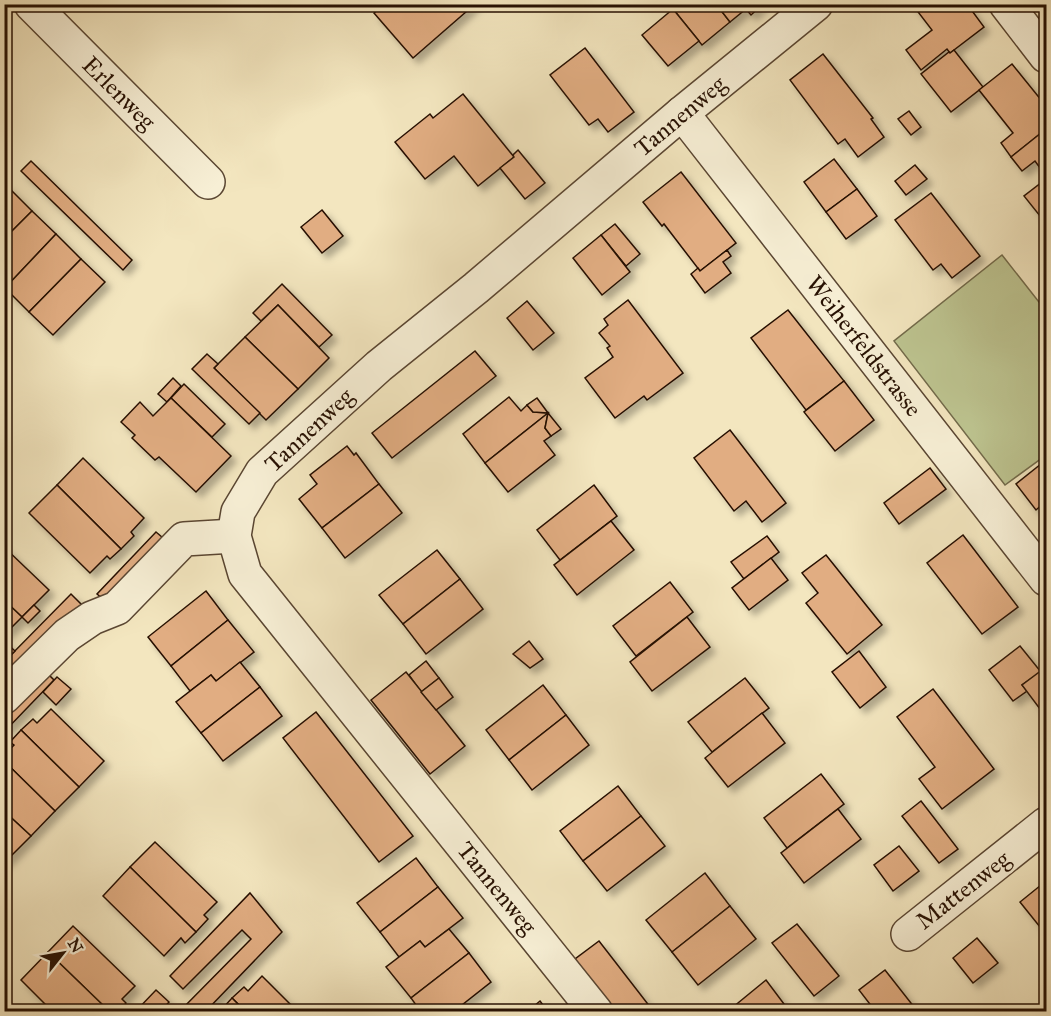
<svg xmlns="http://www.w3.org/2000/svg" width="1051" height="1016" font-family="'IM FELL Great Primer',serif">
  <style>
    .green { fill: #bdc490; stroke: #726a4a; stroke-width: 1.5 }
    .building { fill: #e1ad82; stroke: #271103; stroke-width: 1.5; filter: url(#shadow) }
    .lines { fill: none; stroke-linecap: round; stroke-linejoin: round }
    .street-casing { stroke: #5a4632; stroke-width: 36 }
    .street { stroke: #f7efd5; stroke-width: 33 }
    .labels { text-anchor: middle; stroke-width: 4.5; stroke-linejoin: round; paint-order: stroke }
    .street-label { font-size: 24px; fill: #271103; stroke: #f7efd5 }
  </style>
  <defs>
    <filter id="shadow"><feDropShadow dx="5.5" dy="5.5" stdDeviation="3" flood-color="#0004"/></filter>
  </defs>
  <rect width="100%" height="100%" fill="#f3e6bf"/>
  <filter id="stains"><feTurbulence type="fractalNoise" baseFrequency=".00333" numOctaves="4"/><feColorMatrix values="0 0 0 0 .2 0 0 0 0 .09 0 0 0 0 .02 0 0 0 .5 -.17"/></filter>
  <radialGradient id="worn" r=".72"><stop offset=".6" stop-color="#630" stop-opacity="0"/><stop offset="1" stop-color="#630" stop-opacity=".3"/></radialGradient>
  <polygon class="green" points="1002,255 1046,311 1046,455 1005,485 894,341"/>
  <g class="building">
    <polygon points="385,4 475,4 413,58 374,13"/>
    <polygon points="669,4 716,4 730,22 702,45"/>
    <polygon points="716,4 752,4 730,22"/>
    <polygon points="752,4 763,4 751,15 746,9"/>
    <polygon points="912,4 967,4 984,27 950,53 947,49 921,70 906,50 932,30"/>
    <polygon points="673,9 699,41 668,66 642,35"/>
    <polygon points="585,48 634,112 608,132 598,119 589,125 550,75"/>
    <polygon points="954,50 983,87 951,112 921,74 949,52 950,53"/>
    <polygon points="823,54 873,118 871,119 884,137 858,157 845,139 838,144 790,80"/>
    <polygon points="1012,64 1046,106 1046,129 1011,157 1001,143 1013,133 979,90"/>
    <polygon points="463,94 514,157 478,186 454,156 425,179 395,142 430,114 433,118"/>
    <polygon points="909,111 921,127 911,135 898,119"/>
    <polygon points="1046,129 1046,176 1035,161 1022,171 1011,157"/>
    <polygon points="518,150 545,183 525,199 500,168 514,157 513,155"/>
    <polygon points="834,159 857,189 826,212 804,182"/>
    <polygon points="31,161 132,260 123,270 21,171"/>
    <polygon points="915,165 927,179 906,195 895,181"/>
    <polygon points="681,172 736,243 700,271 664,224 662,226 643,202"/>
    <polygon points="1046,179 1046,219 1044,221 1024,196"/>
    <polygon points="6,185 32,211 4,239 4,187"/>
    <polygon points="857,189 877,216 846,239 826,212"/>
    <polygon points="931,193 980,256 952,278 941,264 933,270 895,220"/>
    <polygon points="322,210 343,236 322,253 301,227"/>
    <polygon points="32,211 56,234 5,288 4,239"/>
    <polygon points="615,224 640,254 626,266 601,235"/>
    <polygon points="56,234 81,259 29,312 5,288"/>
    <polygon points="601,235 630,272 602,295 573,258"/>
    <polygon points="727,250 731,256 723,262 731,273 705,293 691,274 698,268 700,271"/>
    <polygon points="81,259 105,282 53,335 29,312"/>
    <polygon points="282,284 332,335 319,347 278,305 261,321 253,313"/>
    <polygon points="628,300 683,373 647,400 644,396 615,418 585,378 613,357 607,348 610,346 599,333 608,325 604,319"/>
    <polygon points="527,301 554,333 533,350 507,318"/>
    <polygon points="278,305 329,358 298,389 245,337"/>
    <polygon points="788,310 844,381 806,410 751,338"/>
    <polygon points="245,337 298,389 266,420 214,368"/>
    <polygon points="475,351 496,376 392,458 372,433"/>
    <polygon points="207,354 218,364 214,368 260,413 249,424 192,369"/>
    <polygon points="173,378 181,386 167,402 158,394"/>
    <polygon points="844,381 874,420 835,451 804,412"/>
    <polygon points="184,384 225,424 212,437 171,398"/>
    <polygon points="509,397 521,411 527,405 533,412 548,413 485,463 463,434"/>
    <polygon points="171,398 231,456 196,492 159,457 155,460 132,438 135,435 121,422 140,402 153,416"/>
    <polygon points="537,398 548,413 533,412 527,405"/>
    <polygon points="548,413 545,428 551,436 544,441 555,455 508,492 485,463"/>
    <polygon points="548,413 561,429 551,436 545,428"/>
    <polygon points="730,430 786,503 762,522 746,501 734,511 694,458"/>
    <polygon points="347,446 354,455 356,453 379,484 322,528 299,499 317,484 310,475"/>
    <polygon points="83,458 144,518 131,532 134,536 121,549 57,485"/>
    <polygon points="1046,460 1046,501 1036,510 1016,484"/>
    <polygon points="930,468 946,489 899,524 884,503"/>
    <polygon points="379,484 402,513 345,558 322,528"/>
    <polygon points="57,485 121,549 110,559 107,556 90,573 29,513"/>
    <polygon points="594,485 617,516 560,560 537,530"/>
    <polygon points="611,521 634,550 577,595 554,565"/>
    <polygon points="156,532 169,543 110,605 97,594"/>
    <polygon points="963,535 1018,607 982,634 927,563"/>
    <polygon points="767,536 779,552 744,579 731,562"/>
    <polygon points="4,547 49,590 22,617 4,600"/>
    <polygon points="437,550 460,579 403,624 379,595"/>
    <polygon points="826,555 882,625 847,654 806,603 818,593 802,573"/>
    <polygon points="771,558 788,580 749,610 732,588"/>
    <polygon points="460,579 483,609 426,654 403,624"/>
    <polygon points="670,582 693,612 636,656 613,626"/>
    <polygon points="206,591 228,620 171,666 148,637"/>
    <polygon points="71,594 84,607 15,677 4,666 4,662"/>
    <polygon points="4,600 22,617 4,635"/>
    <polygon points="34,605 40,611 28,623 22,617"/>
    <polygon points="687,617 710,647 652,691 630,662"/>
    <polygon points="228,620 254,652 216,681 211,675 190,691 171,666"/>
    <polygon points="4,641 15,651 8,658 4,655"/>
    <polygon points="529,641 543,659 530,668 513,654"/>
    <polygon points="1020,646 1041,672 1022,685 1027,691 1013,701 989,670"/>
    <polygon points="859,651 886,687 860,708 832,672"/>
    <polygon points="426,661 439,678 421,692 409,675"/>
    <polygon points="240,662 260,687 201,733 176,702 211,675 216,681"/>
    <polygon points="41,667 54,680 4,732 4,705"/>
    <polygon points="1046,667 1046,717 1022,685"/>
    <polygon points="406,672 465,746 430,774 371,700"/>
    <polygon points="57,677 71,689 56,705 43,692"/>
    <polygon points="439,678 453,697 436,710 421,692"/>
    <polygon points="745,678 769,708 712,752 688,722"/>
    <polygon points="543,685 566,715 509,760 486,730"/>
    <polygon points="260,687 282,716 223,761 201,733"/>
    <polygon points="933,689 994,769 942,809 919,779 935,767 897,717"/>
    <polygon points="51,709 104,761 79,787 21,730 33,719 37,723"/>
    <polygon points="316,712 413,836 379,862 283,738"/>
    <polygon points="762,713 785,743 728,787 705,758"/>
    <polygon points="566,715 589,745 532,790 509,760"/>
    <polygon points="21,730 79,787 55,811 4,761 4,755 14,745 10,742"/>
    <polygon points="4,761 55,811 31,836 4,811"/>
    <polygon points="821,774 844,804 787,848 764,818"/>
    <polygon points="618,786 641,816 583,861 560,831"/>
    <polygon points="921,801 958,849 939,863 902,816"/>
    <polygon points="838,809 861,839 804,883 781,853"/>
    <polygon points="4,811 31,836 4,863"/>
    <polygon points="641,816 665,846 607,891 583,861"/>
    <polygon points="155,842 217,902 204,915 208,919 196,932 130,867"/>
    <polygon points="899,846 919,871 893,891 874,865"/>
    <polygon points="416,858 438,887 380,932 357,903"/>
    <polygon points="130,867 196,932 185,943 181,938 164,956 103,896"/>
    <polygon points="705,873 730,906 672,952 646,920"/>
    <polygon points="1046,881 1046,930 1044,932 1020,902"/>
    <polygon points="438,887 463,918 425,947 420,941 399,957 380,932"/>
    <polygon points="250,893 282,932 205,1012 179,1012 251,939 242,930 183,989 170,976"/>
    <polygon points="730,906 756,939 698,985 672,952"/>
    <polygon points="797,924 839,976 814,996 772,943"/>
    <polygon points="73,926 135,986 122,999 126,1003 119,1012 110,1012 48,952"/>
    <polygon points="449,929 469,953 411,998 386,967 420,941 425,947"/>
    <polygon points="977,938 998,963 973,983 953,958"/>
    <polygon points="599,941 654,1012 615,1012 575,959"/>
    <polygon points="48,952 110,1012 53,1012 21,980"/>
    <polygon points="469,953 491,982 453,1012 421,1012 411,998"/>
    <polygon points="885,970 918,1012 876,1012 859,990"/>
    <polygon points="262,976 298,1012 246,1012 232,998 244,987 248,991"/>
    <polygon points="766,980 790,1012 727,1012"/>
    <polygon points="156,990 169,1002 160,1012 135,1012"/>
    <polygon points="232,998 246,1012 223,1012 221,1010"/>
    <polygon points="540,1001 548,1012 527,1012"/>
  </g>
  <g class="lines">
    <defs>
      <g id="street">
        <polyline points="31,4 208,182"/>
        <polyline points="1006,4 1046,56"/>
        <polyline points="682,113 1046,579"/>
        <polyline points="4,697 67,635 92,618 117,608 184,539 234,536"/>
        <polyline points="908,934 1046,824"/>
        <polyline points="596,1012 245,574 234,536 238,512 262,472 379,366 476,288 682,113 816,4"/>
      </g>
    </defs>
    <use href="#street" class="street-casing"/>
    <use href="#street" class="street"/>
  </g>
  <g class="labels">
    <g class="street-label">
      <text transform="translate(119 93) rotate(45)" y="8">Erlenweg</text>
      <text transform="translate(680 116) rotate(-40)" y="8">Tannenweg</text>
      <text transform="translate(864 346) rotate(52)" y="8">Weiherfeldstrasse</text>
      <text transform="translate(309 430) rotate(-43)" y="8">Tannenweg</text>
      <text transform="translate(497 888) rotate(51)" y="8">Tannenweg</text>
      <text transform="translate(963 890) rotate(-38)" y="8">Mattenweg</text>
    </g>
  </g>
  <rect width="1051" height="1016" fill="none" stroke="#f3e6bf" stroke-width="24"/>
  <rect x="6" y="6" width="1039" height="1004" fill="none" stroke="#271103" stroke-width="3"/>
  <rect x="12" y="12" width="1027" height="992" fill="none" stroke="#271103" stroke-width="1.5"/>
  <g transform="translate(63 953) rotate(59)" stroke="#f7efd5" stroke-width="4.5" paint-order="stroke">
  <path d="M0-4.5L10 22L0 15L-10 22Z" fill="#271103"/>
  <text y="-9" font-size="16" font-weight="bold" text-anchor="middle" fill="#271103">N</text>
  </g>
  <rect width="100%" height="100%" filter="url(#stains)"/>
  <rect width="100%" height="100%" fill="url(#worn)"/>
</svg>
